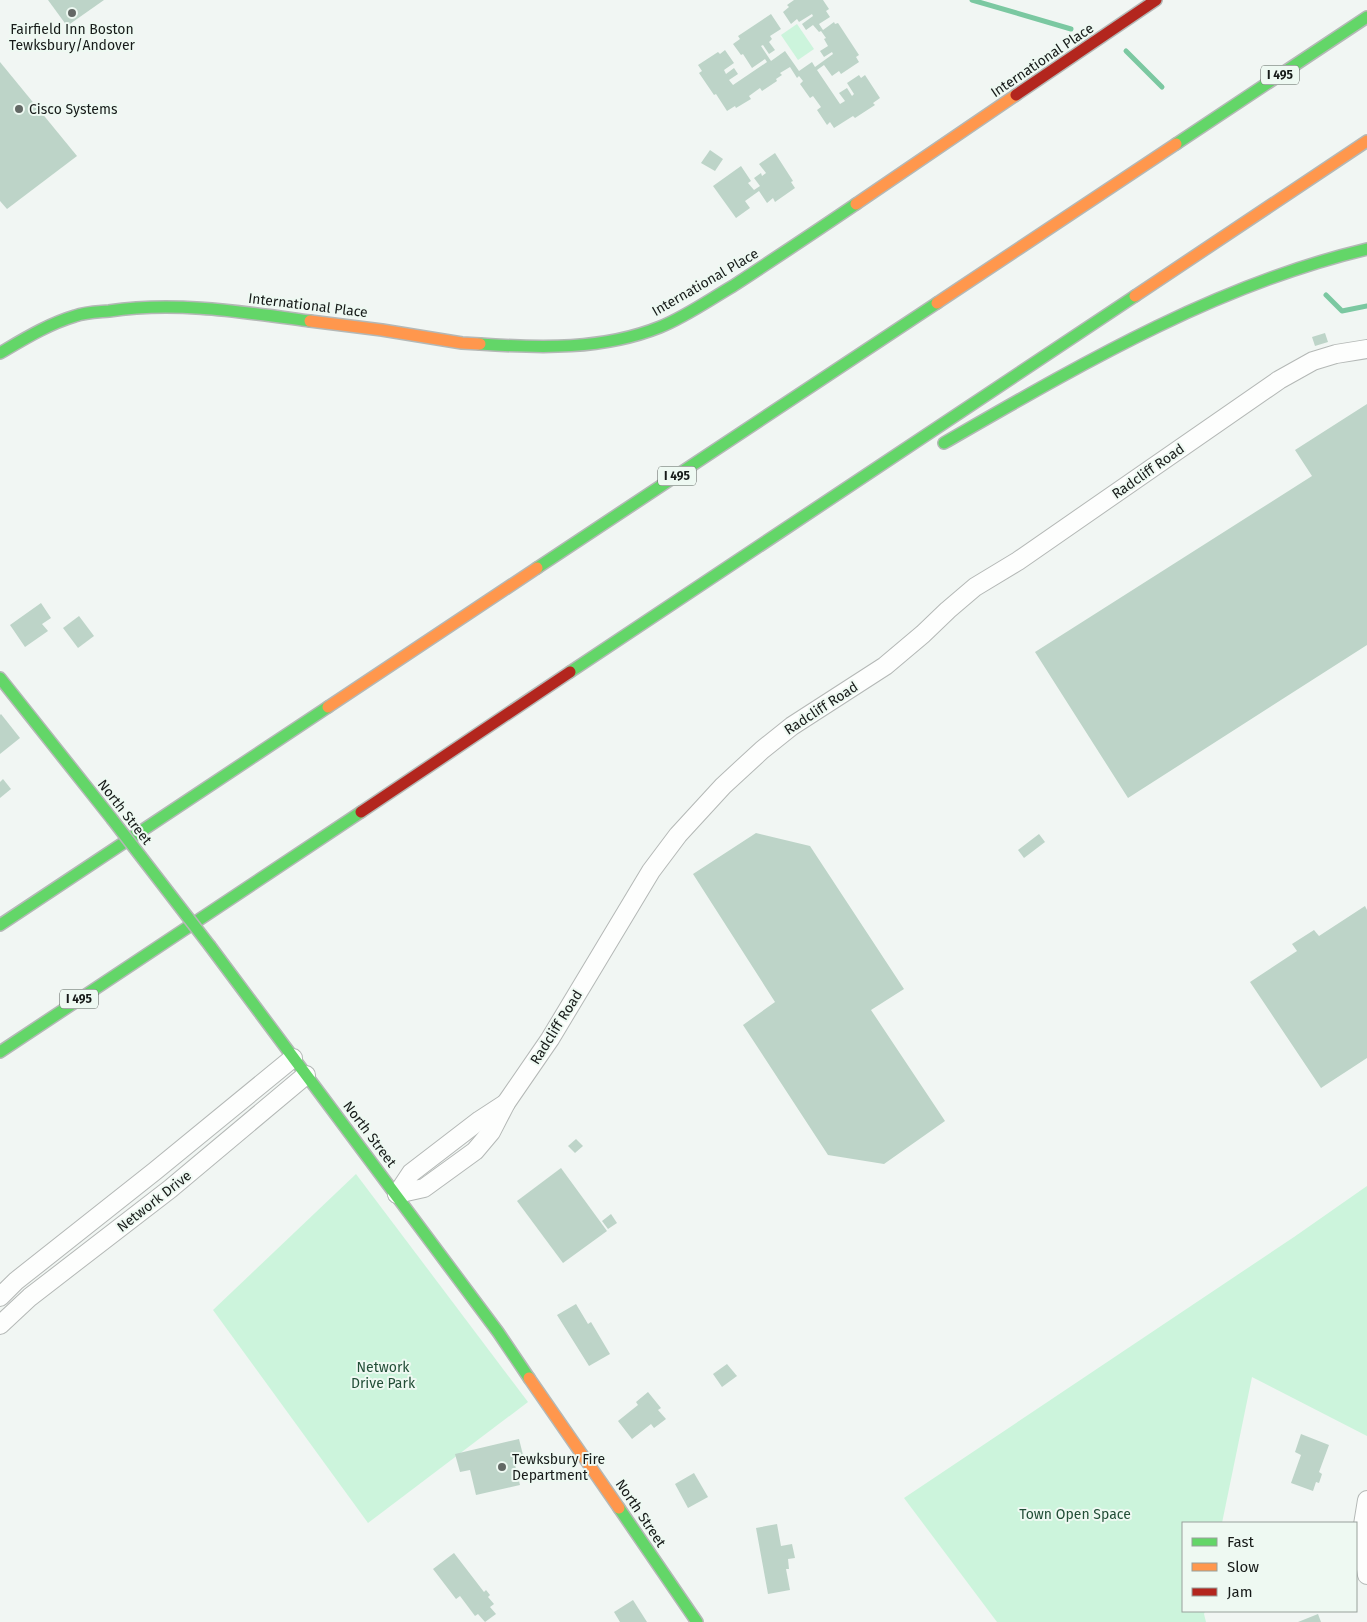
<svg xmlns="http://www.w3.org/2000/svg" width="1367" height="1622" font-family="'Fira Sans',sans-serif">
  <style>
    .green { fill: #ccf4dc }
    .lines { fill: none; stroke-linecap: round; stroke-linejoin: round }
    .stream { stroke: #7bc8a1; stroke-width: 5 }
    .building { fill: #bdd4c8 }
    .street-casing { stroke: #b4b8b6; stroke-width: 20 }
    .fast-casing { stroke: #b4b8b6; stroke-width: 14 }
    .slow-casing { stroke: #b4b8b6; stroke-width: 14 }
    .jam-casing { stroke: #b4b8b6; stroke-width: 14 }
    .street { stroke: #fdfefd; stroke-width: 18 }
    .fast { stroke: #63d668; stroke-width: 11 }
    .slow { stroke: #ff974d; stroke-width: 11 }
    .jam { stroke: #b3261e; stroke-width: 11 }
    .fast-bridge-casing { stroke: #b4b8b6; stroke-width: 14; stroke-linecap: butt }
    .fast-bridge { stroke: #63d668; stroke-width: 11 }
    .poi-dot { fill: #636865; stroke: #eef9f2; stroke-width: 2 }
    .labels { text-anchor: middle; stroke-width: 4; stroke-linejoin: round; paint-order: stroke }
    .shield { fill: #eef9f2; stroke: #585e5a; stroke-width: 1 }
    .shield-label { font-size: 12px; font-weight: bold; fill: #171b19 }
    .poi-label { font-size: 14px; fill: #171b19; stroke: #eef9f2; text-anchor: start }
    .street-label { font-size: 14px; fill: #171b19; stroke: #eef9f2 }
    .park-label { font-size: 14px; fill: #224e37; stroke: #eef9f2 }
  </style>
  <rect width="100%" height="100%" fill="#f1f6f3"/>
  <g class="green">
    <polygon points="797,24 814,49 798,60 781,35"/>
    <polygon points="356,1174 528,1402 368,1523 213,1310"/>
    <polygon points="1367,1186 1367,1436 1252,1377 1222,1523 1183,1523 1183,1611 1205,1611 1204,1614 1206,1622 997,1622 904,1498 1294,1237"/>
  </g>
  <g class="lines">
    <g class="stream">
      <polyline points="972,0 1071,29"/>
      <polyline points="1126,51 1162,87"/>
      <polyline points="1326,295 1342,311 1367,306"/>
    </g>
  </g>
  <g class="building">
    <polygon points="48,0 104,0 67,26"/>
    <polygon points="794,0 823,0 829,9 826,11 830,17 819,24 823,30 834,22 835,24 838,23 859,55 856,57 859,62 841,74 839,71 832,76 824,65 817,70 840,104 845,101 839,93 847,88 852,96 854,94 847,83 859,75 861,78 865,75 880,98 873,103 875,105 855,118 853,116 834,128 830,122 827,125 817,110 821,107 813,96 810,98 800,84 803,81 799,76 797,78 790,67 780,73 782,75 776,79 777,81 762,91 760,88 749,96 751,99 736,108 735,106 727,111 716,94 714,95 699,73 702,71 698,65 718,52 720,54 725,50 734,63 724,70 726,74 734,68 738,74 729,80 733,85 767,62 765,59 752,68 743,54 741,55 733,44 740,39 738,36 771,14 781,29 770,36 772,39 769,42 775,50 769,54 763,45 761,46 771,61 785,51 799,71 812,62 815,67 833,54 832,52 824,57 820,51 828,46 824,39 826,38 821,31 819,32 813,25 806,30 802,24 813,16 812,14 799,22 797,19 791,24 783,12 789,7 787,5"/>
    <polygon points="0,62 77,156 7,209 0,201"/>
    <polygon points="710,150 723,159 715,171 701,163"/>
    <polygon points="775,153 793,181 791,182 795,188 775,202 773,198 767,203 759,191 745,201 750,208 736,218 713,186 741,166 751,181 748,183 754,190 760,186 754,178 761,173 762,176 766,173 759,164"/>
    <polygon points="1325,333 1328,342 1315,346 1312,337"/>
    <polygon points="1367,404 1367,645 1128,798 1035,652 1312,476 1295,450"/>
    <polygon points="41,603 51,618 42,624 48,631 25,647 10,625"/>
    <polygon points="79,616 94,636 78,648 63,628"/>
    <polygon points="1,714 20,738 0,754 0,715"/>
    <polygon points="3,779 11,789 0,798 0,782"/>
    <polygon points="756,833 810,846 904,989 871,1010 945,1121 884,1164 828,1155 743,1025 775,1002 693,874"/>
    <polygon points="1039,834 1045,842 1024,858 1018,850"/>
    <polygon points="1365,906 1367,910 1367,1058 1321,1088 1250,982 1297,951 1292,944 1314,930 1319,936"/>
    <polygon points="576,1139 583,1146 575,1153 568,1146"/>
    <polygon points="561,1168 607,1231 563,1263 517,1201"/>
    <polygon points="611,1214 617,1223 608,1229 602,1221"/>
    <polygon points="576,1304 588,1324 591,1322 610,1354 589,1366 557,1315"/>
    <polygon points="727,1364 737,1376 722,1387 713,1374"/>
    <polygon points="648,1392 661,1408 658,1410 666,1419 654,1428 651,1424 632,1439 618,1421 638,1405 636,1402"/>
    <polygon points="1301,1434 1329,1445 1319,1472 1322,1474 1319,1483 1316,1482 1313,1491 1291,1483 1301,1455 1295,1452"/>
    <polygon points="519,1439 524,1459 514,1461 520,1485 476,1495 470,1470 460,1472 455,1454"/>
    <polygon points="694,1473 708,1497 688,1508 675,1484"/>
    <polygon points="777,1524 781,1546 792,1544 795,1558 788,1559 789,1569 786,1569 790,1590 768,1594 756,1528"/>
    <polygon points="454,1553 484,1592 486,1590 490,1595 488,1597 494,1604 490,1607 496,1614 485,1622 478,1614 475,1616 460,1596 456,1599 433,1569"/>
    <polygon points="633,1600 647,1622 620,1622 614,1612"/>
    <polygon points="1318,1614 1321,1622 1298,1622"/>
  </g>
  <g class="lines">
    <defs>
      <g id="street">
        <polyline points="397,1194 424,1188 475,1151 491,1132 506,1103 550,1039 651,871 678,835 723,786 762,750 792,726 885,666 923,634 948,610 975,587 1018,561 1279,380 1313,361 1336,354 1367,349"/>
        <polyline points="397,1194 411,1173 480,1120 506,1103"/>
        <polyline points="0,1297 16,1281 155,1171 293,1058"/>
        <polyline points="0,1325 30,1297 170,1189 306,1075"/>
        <polyline points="1367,1500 1361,1537 1367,1575"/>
      </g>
      <g id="fast">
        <polyline points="1176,144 1367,17"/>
        <path d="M480 344C540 348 603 350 660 327 685 317 709 300 733 286 774 259 815 232 856 204"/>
        <path d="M0 353C24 339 48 324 75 316 86 312 98 312 109 311 176 301 243 312 310 321"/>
        <path d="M944 443C1078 366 1215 285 1367 249"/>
        <polyline points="537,568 937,303"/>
        <polyline points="570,672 1135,296"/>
        <polyline points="0,678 112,819"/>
        <polyline points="0,925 328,707"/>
        <polyline points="210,946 498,1332 529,1378"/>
        <polyline points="0,1052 361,812"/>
        <polyline points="619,1508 697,1622"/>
      </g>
      <g id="slow">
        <polyline points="856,204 1016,95"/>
        <polyline points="1135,296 1367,141"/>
        <polyline points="937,303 1176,144"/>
        <polyline points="310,321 382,330 462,343 480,344"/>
        <polyline points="328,707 537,568"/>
        <polyline points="529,1378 619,1508"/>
      </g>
      <g id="jam">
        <polyline points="1016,95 1156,0"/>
        <polyline points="361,812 570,672"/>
      </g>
    </defs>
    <use href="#street" class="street-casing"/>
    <use href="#fast" class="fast-casing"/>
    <use href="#slow" class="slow-casing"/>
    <use href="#jam" class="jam-casing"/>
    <use href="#street" class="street"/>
    <use href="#fast" class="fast"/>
    <use href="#slow" class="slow"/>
    <use href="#jam" class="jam"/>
    <defs>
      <polyline id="fast-bridge" points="112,819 210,946"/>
    </defs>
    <use href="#fast-bridge" class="fast-bridge-casing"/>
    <use href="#fast-bridge" class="fast-bridge"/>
  </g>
  <g class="poi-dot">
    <circle cx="72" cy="13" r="5"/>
    <circle cx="19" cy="109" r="5"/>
    <circle cx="502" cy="1467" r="5"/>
  </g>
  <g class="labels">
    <g class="shield">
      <rect x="1261" y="65.5" width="38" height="19" rx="4"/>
      <rect x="658" y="466.5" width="38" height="19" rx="4"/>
      <rect x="60" y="989.5" width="38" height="19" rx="4"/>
    </g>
    <g class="shield-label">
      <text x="1280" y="79">I 495</text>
      <text x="677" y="480">I 495</text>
      <text x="79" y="1003">I 495</text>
    </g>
    <g class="poi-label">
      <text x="72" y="34" text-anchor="middle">Fairfield Inn Boston<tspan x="72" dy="16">Tewksbury/Andover</tspan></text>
      <text x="29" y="114">Cisco Systems</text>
      <text x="512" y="1464">Tewksbury Fire<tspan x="512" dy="16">Department</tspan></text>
    </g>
    <g class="street-label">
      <text transform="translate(1042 60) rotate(-34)" y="5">International Place</text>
      <text transform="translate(705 282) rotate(-30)" y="5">International Place</text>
      <text transform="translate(308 305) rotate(7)" y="5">International Place</text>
      <text transform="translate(1148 471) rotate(-35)" y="5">Radcliff Road</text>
      <text transform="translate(821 708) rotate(-33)" y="5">Radcliff Road</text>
      <text transform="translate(125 812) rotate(52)" y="5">North Street</text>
      <text transform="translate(556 1027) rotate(-58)" y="5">Radcliff Road</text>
      <text transform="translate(370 1134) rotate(53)" y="5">North Street</text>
      <text transform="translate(154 1201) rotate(-38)" y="5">Network Drive</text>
      <text transform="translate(641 1513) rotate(56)" y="5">North Street</text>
    </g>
    <g class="park-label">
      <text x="383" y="1372">Network<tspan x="383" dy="16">Drive Park</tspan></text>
      <text x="1075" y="1519">Town Open Space</text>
    </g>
  </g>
  <rect x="1182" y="1522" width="175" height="90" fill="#eef9f2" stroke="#98a09b"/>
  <rect x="1192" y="1538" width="25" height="8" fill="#63d668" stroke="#98a09b"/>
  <text x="1227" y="1547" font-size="15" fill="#171b19">Fast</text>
  <rect x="1192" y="1563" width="25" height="8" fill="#ff974d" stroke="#98a09b"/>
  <text x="1227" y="1572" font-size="15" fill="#171b19">Slow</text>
  <rect x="1192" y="1588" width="25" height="8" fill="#b3261e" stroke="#98a09b"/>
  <text x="1227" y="1597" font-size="15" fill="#171b19">Jam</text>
</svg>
